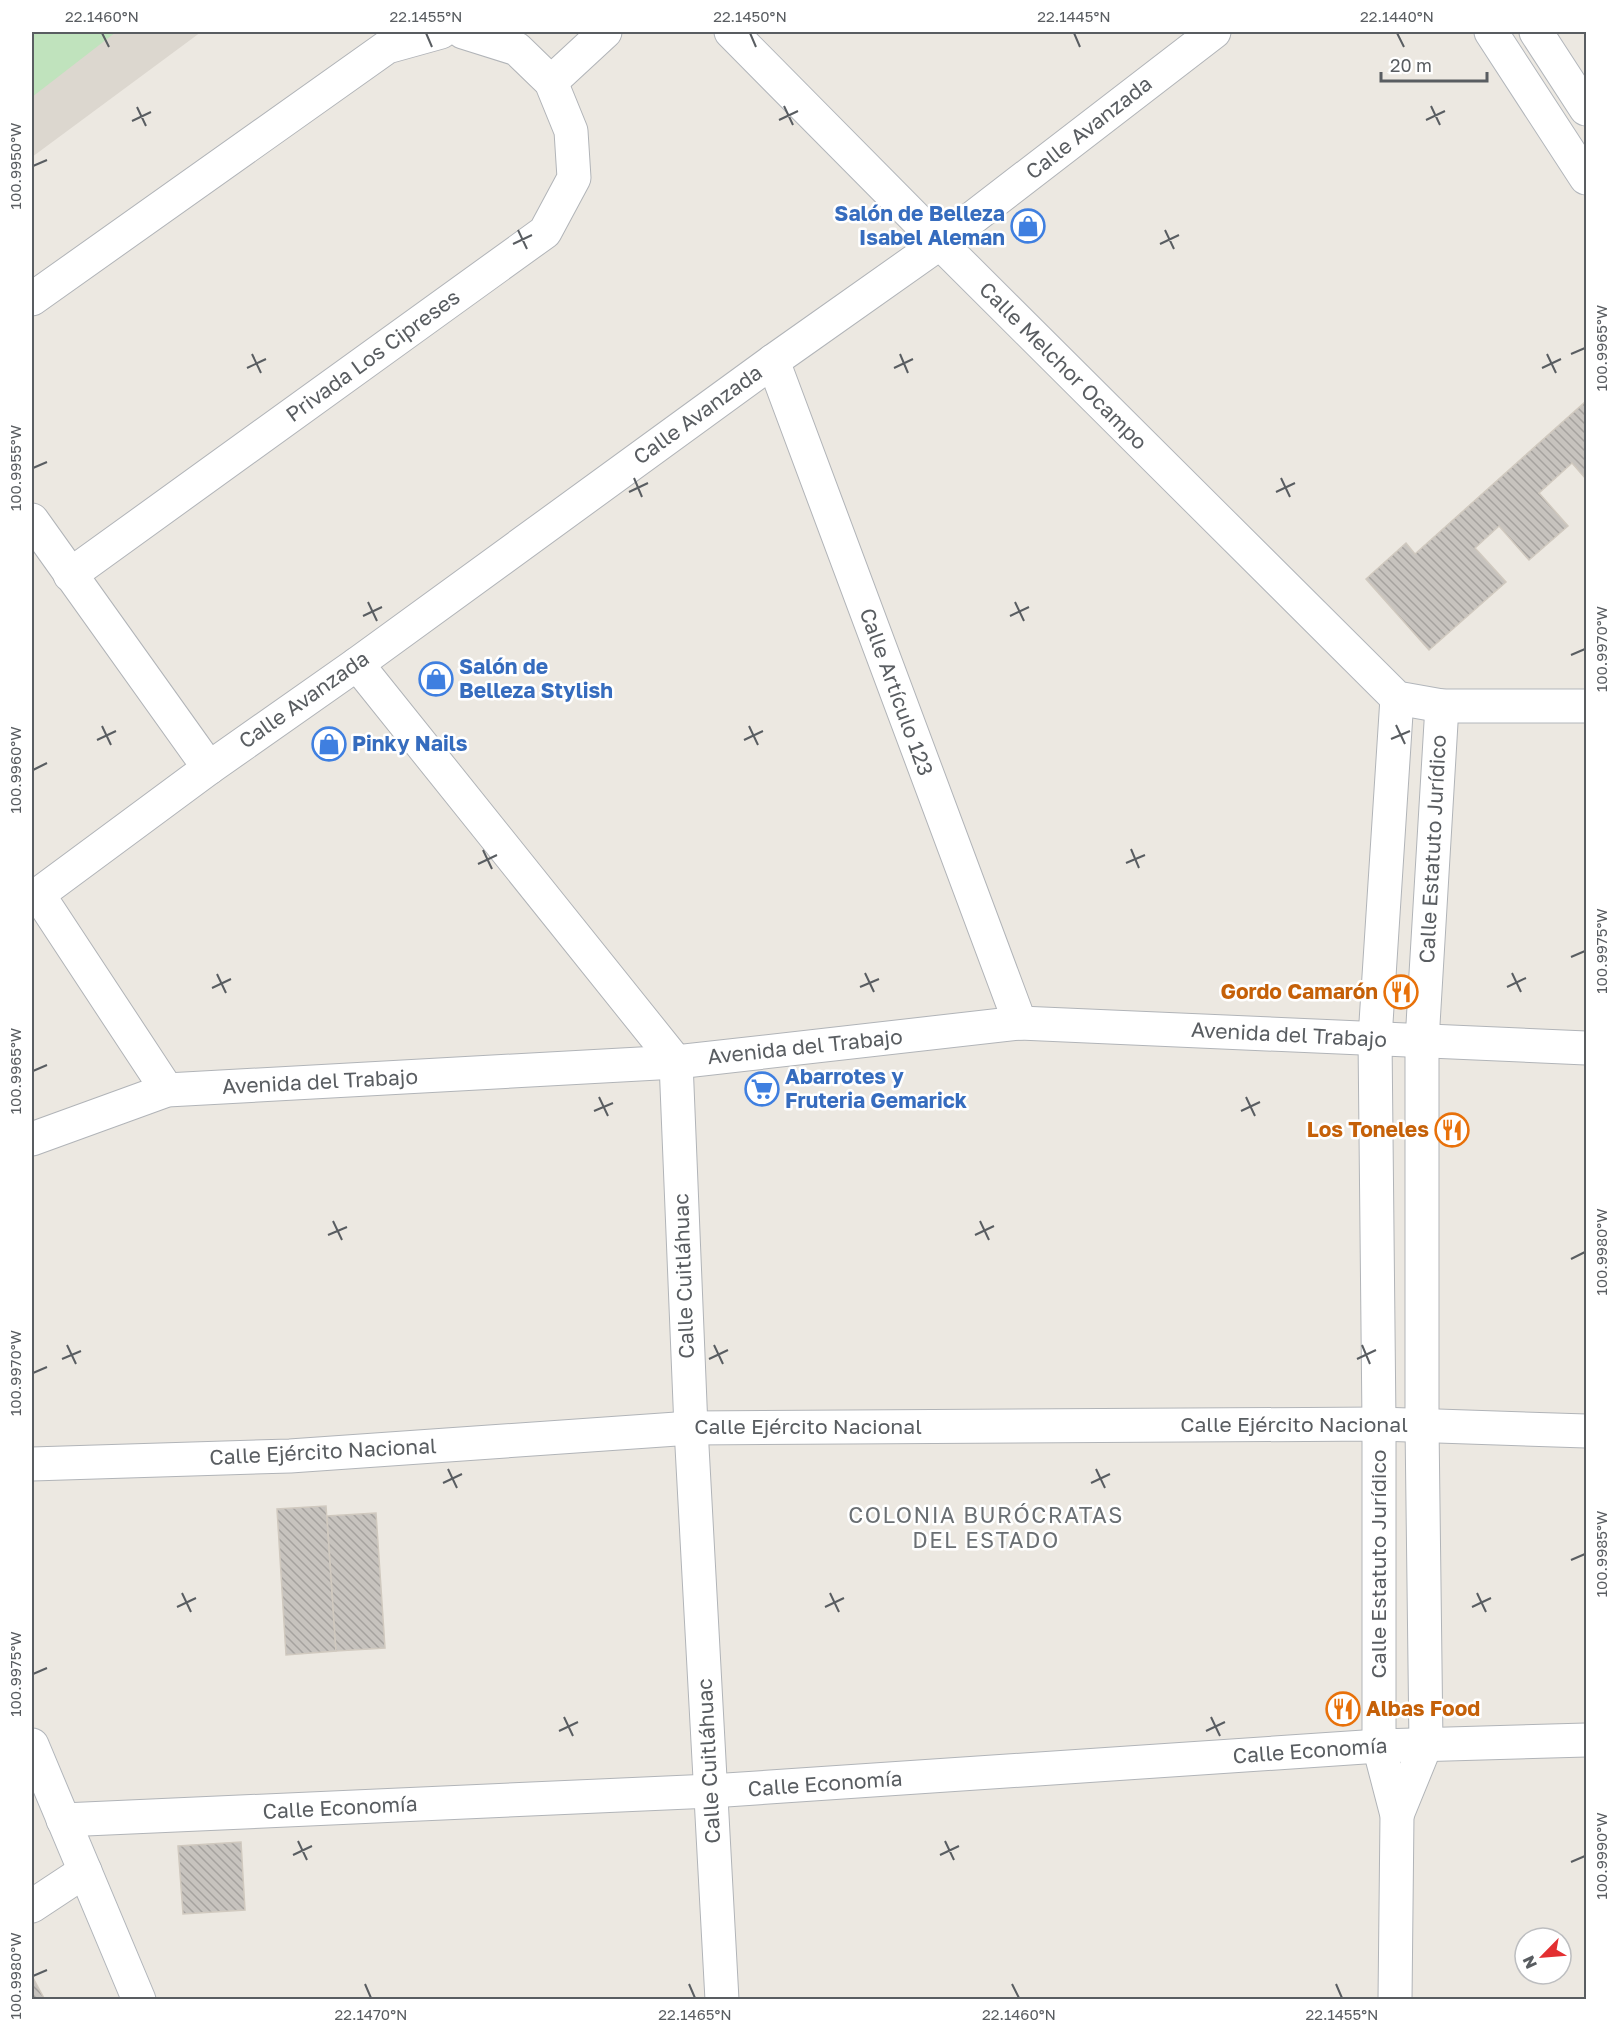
<svg xmlns="http://www.w3.org/2000/svg" width="1618" height="2031" font-family="'Golos Text',sans-serif">
  <style>
    .education { fill: #dcd7cf }
    .garden { fill: #c0e3bd }
    .building { fill: url(#building-back-hatch); stroke: #d0c9bf; stroke-width: 1.5 }
    .lines { fill: none; stroke-linecap: round; stroke-linejoin: round }
    .street-casing { stroke: #b1b4b8; stroke-width: 35 }
    .secondary-casing { stroke: #b2b6bb; stroke-width: 35 }
    .street { stroke: #fff; stroke-width: 33 }
    .secondary { stroke: #fff; stroke-width: 33 }
    .ticks { fill: none; stroke: #595d61; stroke-width: 2 }
    .labels { text-anchor: middle; stroke-width: 5; stroke-linejoin: round; paint-order: stroke }
    .street-label { font-size: 21px; fill: #595d61; stroke: #fff }
    .shop-label { font-size: 21px; font-weight: bold; fill: #366cbe; stroke: #fff; text-anchor: start }
    .food-label { font-size: 21px; font-weight: bold; fill: #c56008; stroke: #fff; text-anchor: end }
    .neighbourhood-label { font-size: 22px; letter-spacing: 1.5px; fill: #6a6f73; stroke: #fff }
    .neatline { fill: none; stroke: #595d61; stroke-width: 2 }
    .ticks-label { font-size: 15px; text-anchor: middle; fill: #595d61 }
  </style>
  <defs>
    <pattern id="building-back-hatch" width="6" height="6" patternUnits="userSpaceOnUse" patternTransform="scale(1.5)"><rect width="6" height="6" fill="#c7c3be"/><path d="M-1 5l2 2M0 0l6 6M5-1l2 2" fill="none" stroke="#a5a29e"/></pattern>
  </defs>
  <rect width="100%" height="100%" fill="#ece8e1"/>
  <polygon class="education" points="32,32 201,32 32,157"/>
  <polygon class="garden" points="32,32 116,32 32,97"/>
  <g class="building">
    <polygon points="1584,403 1586,406 1586,479 1572,463 1539,493 1568,526 1529,560 1499,526 1475,548 1506,582 1429,650 1366,579 1406,543 1415,554"/>
    <polygon points="326,1506 336,1651 286,1655 277,1509"/>
    <polygon points="376,1513 385,1648 336,1651 327,1516"/>
    <polygon points="241,1842 245,1910 183,1914 178,1846"/>
    <polygon points="32,1976 45,2000 32,2000"/>
  </g>
  <g class="lines">
    <defs>
      <g id="street">
        <polyline points="551,82 605,32"/>
        <polyline points="32,299 387,47 441,32"/>
        <polyline points="773,361 1020,1023"/>
        <polyline points="32,520 209,768"/>
        <polyline points="70,575 545,232 574,178 571,131 551,82 517,49 463,32"/>
        <polyline points="357,664 676,1062 691,1428 722,2000"/>
        <polyline points="38,894 167,1090"/>
        <polyline points="32,899 209,768 357,664 773,361 940,243 1214,32"/>
        <polyline points="32,1139 167,1090 676,1062 1020,1023 1586,1048"/>
        <polyline points="32,1464 290,1456 691,1428 1379,1424 1586,1431"/>
        <polyline points="1397,1815 1426,1744 1422,1425 1422,1041 1442,706"/>
        <polyline points="63,1820 711,1791 1379,1746 1586,1740"/>
        <polyline points="32,1906 85,1871"/>
        <polyline points="1395,2000 1397,1815 1379,1746 1379,1424 1375,1038 1397,698"/>
      </g>
      <g id="secondary">
        <polyline points="731,32 940,243 1397,698 1442,706 1586,706"/>
        <polyline points="1491,32 1586,178"/>
        <polyline points="1536,32 1586,109"/>
        <polyline points="32,1745 139,2000"/>
      </g>
    </defs>
    <use href="#street" class="street-casing"/>
    <use href="#secondary" class="secondary-casing"/>
    <use href="#street" class="street"/>
    <use href="#secondary" class="secondary"/>
  </g>
  <path class="ticks" d="M102 33 109 47M426 33 432 47M750 33 756 47M1074 33 1080 47M1397 33 1404 47M784 106 793 125M1431 106 1440 125M137 107 146 126M779 120 798 111M1426 120 1445 111M132 121 151 112M33 166 47 160M518 230 527 249M1165 230 1174 249M513 244 532 235M1160 244 1179 235M252 354 261 373M900 354 908 373M1547 354 1556 373M1571 354 1585 348M247 368 266 359M894 368 913 359M1542 368 1561 359M33 468 47 462M634 478 642 497M1281 478 1290 497M629 492 648 483M1276 492 1295 483M368 602 377 621M1015 602 1024 621M363 616 382 607M1010 616 1029 607M1571 655 1585 649M1396 725 1405 744M102 726 111 745M749 726 758 745M1391 739 1410 731M97 740 116 731M744 740 763 731M33 770 47 763M1131 849 1139 868M483 850 492 869M1126 863 1145 855M478 864 497 855M1571 957 1585 951M865 973 874 992M1512 973 1521 992M217 974 226 993M860 987 879 979M1507 987 1526 978M212 988 231 979M33 1071 47 1065M599 1097 608 1116M1246 1097 1255 1116M594 1111 613 1103M1241 1111 1260 1102M333 1221 342 1240M980 1221 989 1240M328 1235 347 1227M975 1235 994 1226M1571 1259 1585 1252M67 1345 76 1364M714 1345 723 1364M1362 1345 1370 1364M62 1359 81 1351M709 1359 728 1350M1357 1359 1376 1350M33 1373 47 1367M448 1469 457 1488M1096 1469 1105 1488M443 1483 462 1474M1091 1483 1110 1474M1571 1560 1585 1554M182 1593 191 1612M830 1593 839 1612M1477 1593 1486 1612M177 1607 196 1598M825 1607 844 1598M1472 1607 1491 1598M33 1674 47 1668M564 1717 573 1736M1211 1717 1220 1736M559 1731 578 1722M1206 1731 1225 1722M298 1841 307 1860M945 1841 954 1860M293 1855 312 1846M940 1855 959 1846M1571 1862 1585 1856M33 1976 47 1970M365 1984 371 1998M689 1984 695 1998M1012 1984 1019 1998M1336 1984 1342 1998"/>
  <defs>
    <symbol id="shop-ring" viewBox="-11 -11 22 22"><circle r="9.5" fill="#fff" stroke="#3f7fe0" stroke-width="1.5"/><path d="M-5-2.5h2.3a2.7 3.5 0 0 1 5.4 0H5L5.5 6h-11ZM-1.5-2.5h3a1.5 2.3 0 0 0-3 0Z" fill="#3f7fe0"/></symbol>
    <symbol id="restaurant-ring" viewBox="-11 -11 22 22"><circle r="9.5" fill="#fff" stroke="#e8710a" stroke-width="1.5"/><path d="M-5-6h1v4h1v-4h1v4h1v-4h1v5L-1.5 .5V6h-2V.5L-5-1ZM5-6V6H3V1.5H1.5Q1.5-4 5-6Z" fill="#e8710a"/></symbol>
    <symbol id="supermarket-ring" viewBox="-11 -11 22 22"><circle r="9.5" fill="#fff" stroke="#3f7fe0" stroke-width="1.5"/><path d="M-6-5.5h2.5l.6 2H6L4.5 2H-2.5L-4.4-4H-6ZM-1.5 3.2a1.3 1.3 0 1 0 .1 0ZM3 3.2a1.3 1.3 0 1 0 .1 0Z" fill="#3f7fe0"/></symbol>
  </defs>
  <g fill-rule="evenodd">
    <use href="#shop-ring" x="1009" y="207" width="38" height="38"/>
    <use href="#shop-ring" x="417" y="660" width="38" height="38"/>
    <use href="#shop-ring" x="310" y="725" width="38" height="38"/>
    <use href="#restaurant-ring" x="1382" y="973" width="38" height="38"/>
    <use href="#supermarket-ring" x="743" y="1070" width="38" height="38"/>
    <use href="#restaurant-ring" x="1433" y="1111" width="38" height="38"/>
    <use href="#restaurant-ring" x="1324" y="1690" width="38" height="38"/>
  </g>
  <g class="labels">
    <g class="street-label">
      <text transform="translate(1089 128) rotate(-38)" y="7">Calle Avanzada</text>
      <text transform="translate(373 356) rotate(-36)" y="7">Privada Los Cipreses</text>
      <text transform="translate(1063 366) rotate(45)" y="7">Calle Melchor Ocampo</text>
      <text transform="translate(698 415) rotate(-36)" y="7">Calle Avanzada</text>
      <text transform="translate(896 692) rotate(70)" y="7">Calle Artículo 123</text>
      <text transform="translate(304 700) rotate(-35)" y="7">Calle Avanzada</text>
      <text transform="translate(1433 849) rotate(-87)" y="7">Calle Estatuto Jurídico</text>
      <text transform="translate(1289 1035) rotate(3)" y="7">Avenida del Trabajo</text>
      <text transform="translate(805 1047) rotate(-6)" y="7">Avenida del Trabajo</text>
      <text transform="translate(320 1082) rotate(-3)" y="7">Avenida del Trabajo</text>
      <text transform="translate(684 1276) rotate(-92)" y="7">Calle Cuitláhuac</text>
      <text x="1294" y="1432">Calle Ejército Nacional</text>
      <text x="808" y="1434">Calle Ejército Nacional</text>
      <text transform="translate(323 1452) rotate(-3)" y="7">Calle Ejército Nacional</text>
      <text transform="translate(1379 1564) rotate(-90)" y="7">Calle Estatuto Jurídico</text>
      <text transform="translate(1310 1751) rotate(-4)" y="7">Calle Economía</text>
      <text transform="translate(709 1761) rotate(-93)" y="7">Calle Cuitláhuac</text>
      <text transform="translate(825 1784) rotate(-4)" y="7">Calle Economía</text>
      <text transform="translate(340 1808) rotate(-3)" y="7">Calle Economía</text>
    </g>
    <g class="shop-label">
      <text x="1005" y="221" text-anchor="end">Salón de Belleza<tspan x="1005" dy="24">Isabel Aleman</tspan></text>
      <text x="459" y="674">Salón de<tspan x="459" dy="24">Belleza Stylish</tspan></text>
      <text x="352" y="751">Pinky Nails</text>
      <text x="785" y="1084">Abarrotes y<tspan x="785" dy="24">Fruteria Gemarick</tspan></text>
    </g>
    <g class="food-label">
      <text x="1378" y="999">Gordo Camarón</text>
      <text x="1429" y="1137">Los Toneles</text>
      <text x="1366" y="1716" text-anchor="start">Albas Food</text>
    </g>
    <g class="neighbourhood-label">
      <text x="986" y="1523">COLONIA BURÓCRATAS<tspan x="986" dy="25">DEL ESTADO</tspan></text>
    </g>
  </g>
  <rect width="1618" height="2031" fill="none" stroke="#ffffff" stroke-width="66"/>
  <g transform="translate(1543 1956) rotate(245)"><circle r="28" fill="#ffffff" stroke="#bdbec0" stroke-width="1.5"/>
  <path d="M0-4.5L10 22L0 15L-10 22Z" fill="#e32f31"/>
  <text y="-9" font-size="16" font-weight="bold" text-anchor="middle" fill="#595d61">N</text>
  </g>
  <path d="M1381 72v9h106v-9" fill="none" stroke="#595d61" stroke-width="3"/>
  <text x="1390" y="72" font-size="18" fill="#595d61" stroke="#ffffff" stroke-width="4.5" paint-order="stroke">20 m</text>
  <rect x="33" y="33" width="1552" height="1965" class="neatline"/>
  <g class="ticks-label">
    <text x="102" y="22">22.1460°N</text>
    <text x="426" y="22">22.1455°N</text>
    <text x="750" y="22">22.1450°N</text>
    <text x="1074" y="22">22.1445°N</text>
    <text x="1397" y="22">22.1440°N</text>
    <text transform="translate(16 166) rotate(-90)" y="5">100.9950°W</text>
    <text transform="translate(1602 348) rotate(-90)" y="5">100.9965°W</text>
    <text transform="translate(16 468) rotate(-90)" y="5">100.9955°W</text>
    <text transform="translate(1602 649) rotate(-90)" y="5">100.9970°W</text>
    <text transform="translate(16 770) rotate(-90)" y="5">100.9960°W</text>
    <text transform="translate(1602 951) rotate(-90)" y="5">100.9975°W</text>
    <text transform="translate(16 1071) rotate(-90)" y="5">100.9965°W</text>
    <text transform="translate(1602 1252) rotate(-90)" y="5">100.9980°W</text>
    <text transform="translate(16 1373) rotate(-90)" y="5">100.9970°W</text>
    <text transform="translate(1602 1554) rotate(-90)" y="5">100.9985°W</text>
    <text transform="translate(16 1674) rotate(-90)" y="5">100.9975°W</text>
    <text transform="translate(1602 1856) rotate(-90)" y="5">100.9990°W</text>
    <text transform="translate(16 1976) rotate(-90)" y="5">100.9980°W</text>
    <text x="371" y="2020">22.1470°N</text>
    <text x="695" y="2020">22.1465°N</text>
    <text x="1019" y="2020">22.1460°N</text>
    <text x="1342" y="2020">22.1455°N</text>
  </g>
</svg>
